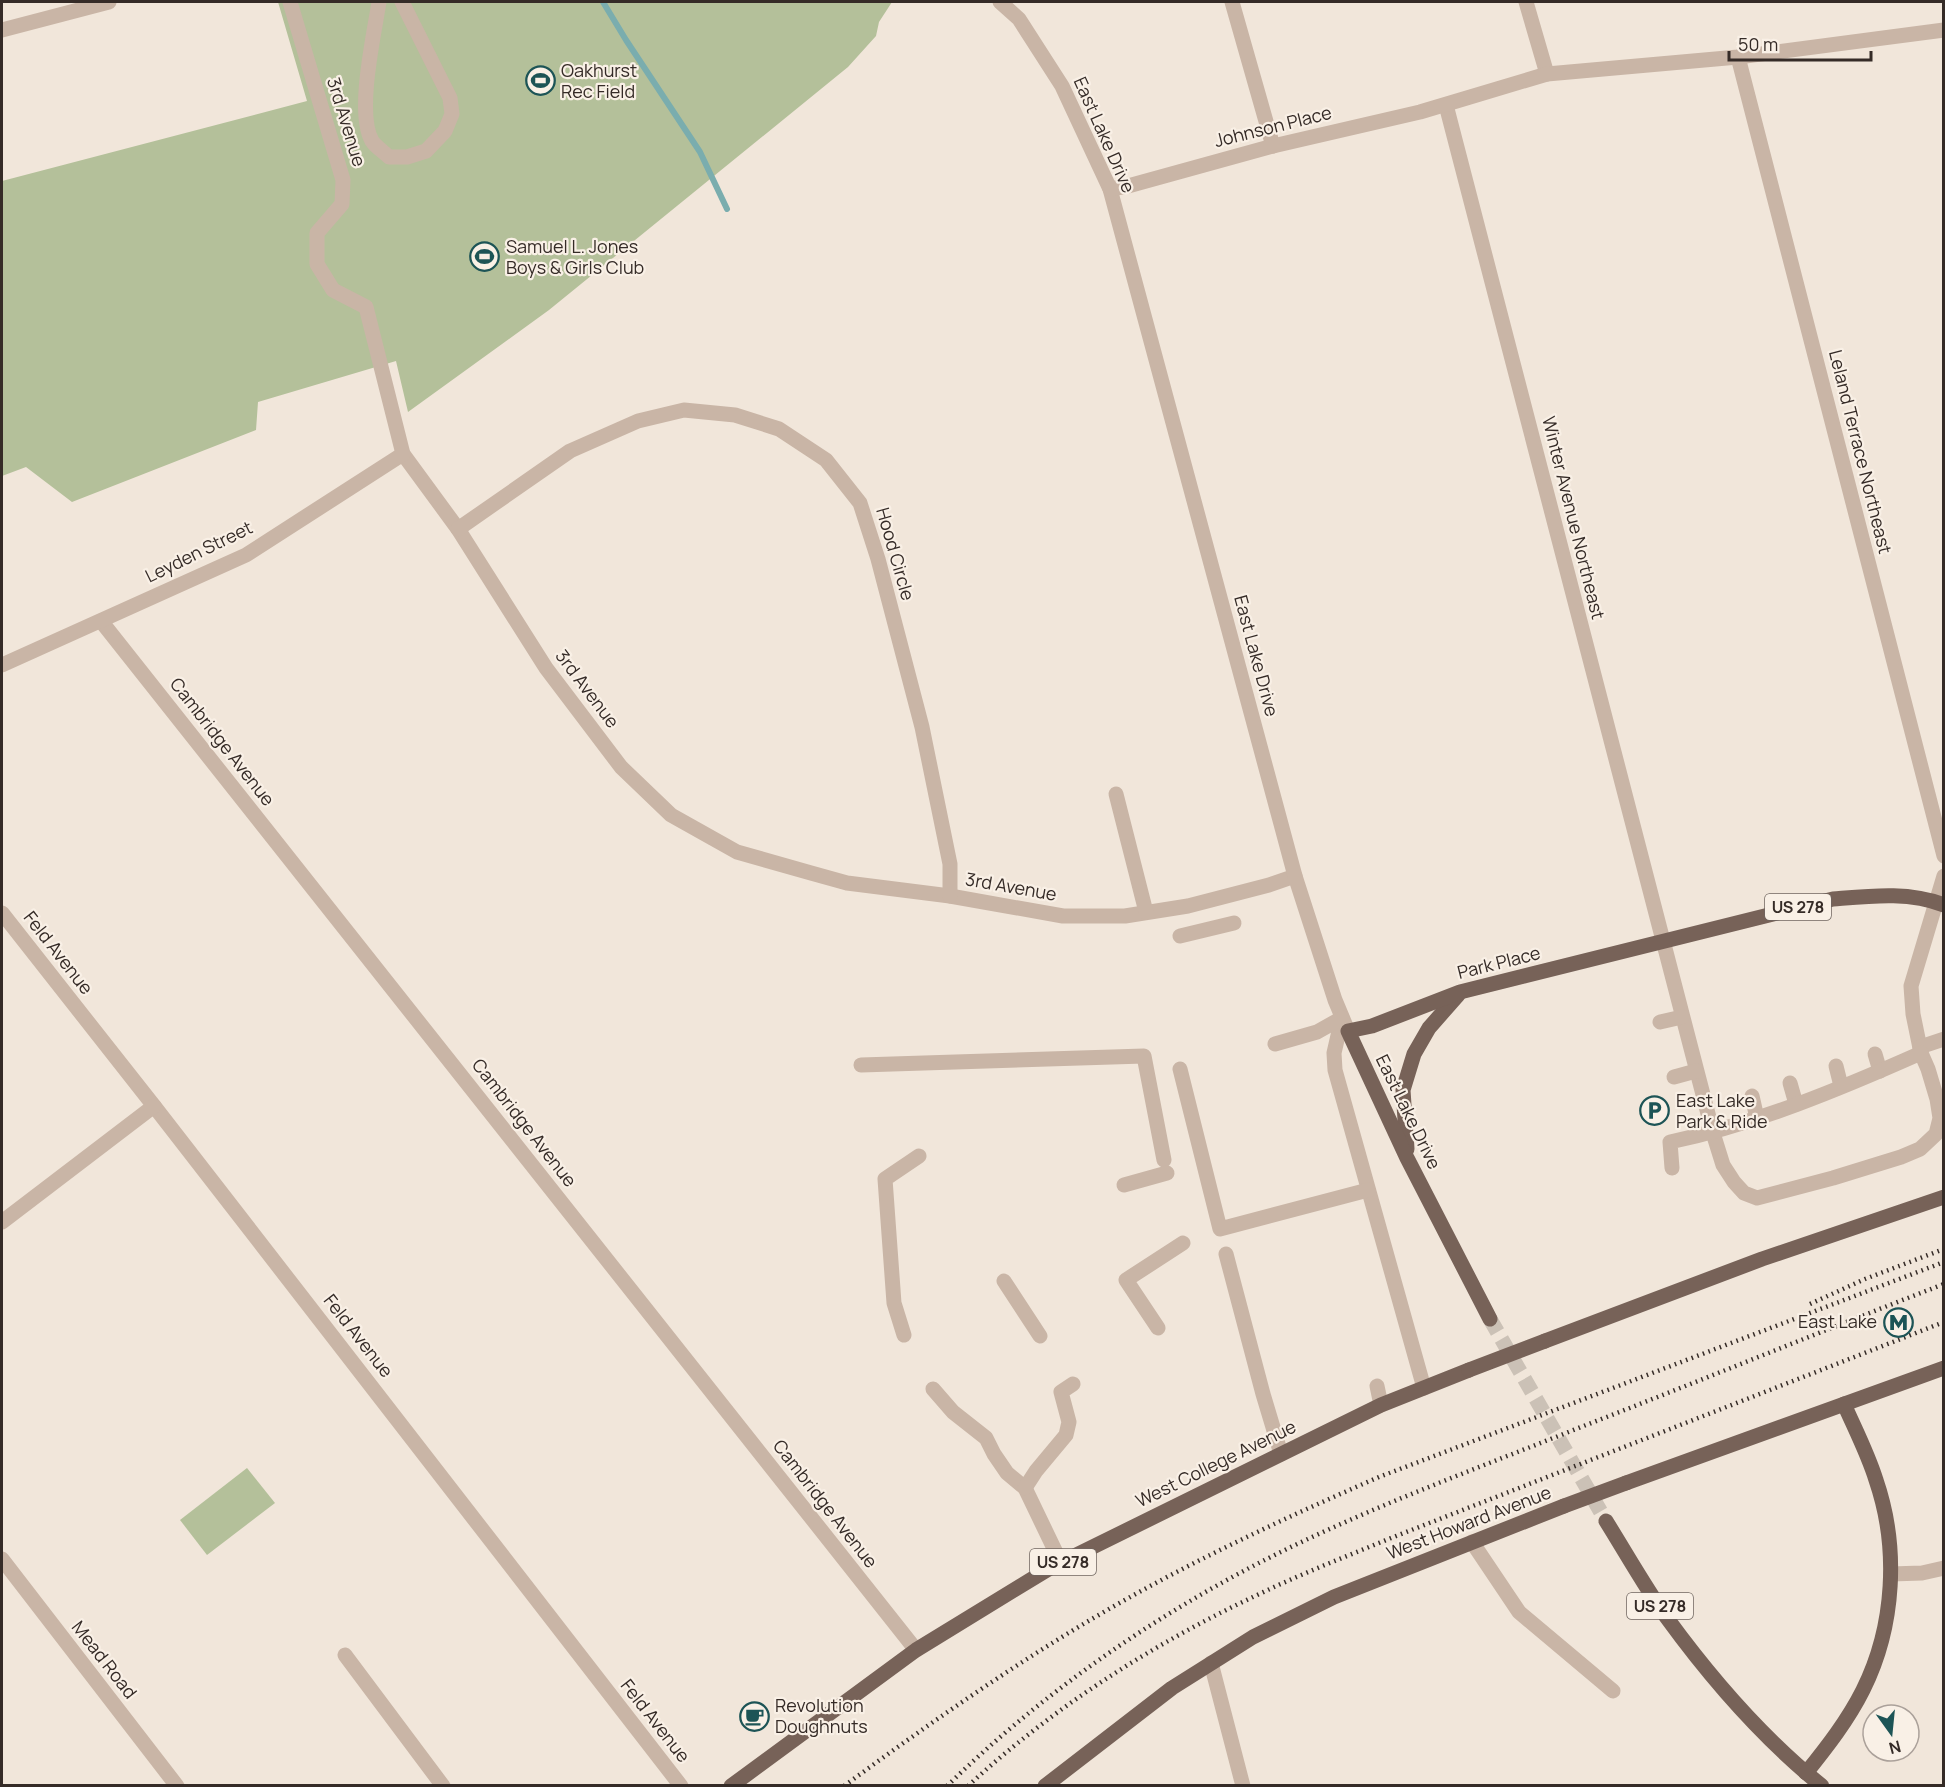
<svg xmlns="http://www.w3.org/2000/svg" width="1945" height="1787" font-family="Manrope,sans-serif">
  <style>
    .green { fill: #b4c09a }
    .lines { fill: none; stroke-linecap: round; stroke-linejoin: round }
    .stream { stroke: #7aadae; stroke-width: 6 }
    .major-tunnel { stroke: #cbc1b6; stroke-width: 15; stroke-dasharray: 15 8; stroke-linecap: butt }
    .minor { stroke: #c9b5a6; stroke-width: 15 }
    .major { stroke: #776258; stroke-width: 15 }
    .rail { stroke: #352b27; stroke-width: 4.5; stroke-dasharray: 1.5 4.5; stroke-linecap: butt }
    .major-bridge { stroke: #776258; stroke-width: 15 }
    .labels { text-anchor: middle; stroke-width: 4.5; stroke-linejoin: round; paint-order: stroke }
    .shield { fill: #f9f0e6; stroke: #706660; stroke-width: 1.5 }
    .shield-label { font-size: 16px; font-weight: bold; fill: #352b27 }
    .poi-label { font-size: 18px; fill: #352b27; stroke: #f9f0e6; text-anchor: start }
    .street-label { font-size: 18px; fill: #352b27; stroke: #f9f0e6 }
  </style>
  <rect width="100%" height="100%" fill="#f1e6da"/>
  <g class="green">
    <polygon points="278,2 892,2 879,22 876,36 848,67 549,310 408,412 396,361 258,402 256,430 72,502 26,467 2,476 2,181 307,101"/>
    <polygon points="247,1468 275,1503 207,1555 180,1520"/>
  </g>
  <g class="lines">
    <polyline class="stream" points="603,2 626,40 700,152 727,209"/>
    <polyline class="major-tunnel" points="1490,1319 1606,1521"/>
    <g class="minor">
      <polyline points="290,2 343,180 342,204 317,233 317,264 333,290 366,307 403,454 458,529 546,668 621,767 671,815 737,852 811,873 847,883 950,896 1063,916 1125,916 1188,906 1269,885 1295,876"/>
      <path d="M379 2C374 35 356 113 372 141 376 147 384 152 389 157H407L426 151 445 131 452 114 450 98 402 2"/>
      <polyline points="1000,2 1019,19 1062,86 1110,189 1295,876 1335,1000 1348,1031"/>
      <polyline points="1232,2 1273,146"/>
      <polyline points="1526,2 1547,74"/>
      <polyline points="2,30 109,2"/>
      <polyline points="1738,57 1944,856"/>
      <polyline points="1446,105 1713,1133 1723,1165 1734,1182 1744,1193 1757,1198 1833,1178 1901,1157 1920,1149 1936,1134 1940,1118 1937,1099 1928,1069 1921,1053 1913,1014 1911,986 1944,876"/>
      <polyline points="1110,189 1128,186 1273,146 1420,112 1547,74 1738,57 1944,30"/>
      <polyline points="458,529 570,451 638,421 684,410 735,415 779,429 826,460 860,503 878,559 922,727 950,864 950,896"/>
      <polyline points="101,621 916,1650"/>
      <polyline points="2,665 246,555 403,454"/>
      <polyline points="1116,794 1146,912"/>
      <polyline points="2,913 154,1106 681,1786"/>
      <polyline points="1180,936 1234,923"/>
      <polyline points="1342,1018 1334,1053 1335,1070 1424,1388"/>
      <polyline points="1660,1022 1682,1017"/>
      <polyline points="1275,1044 1317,1032 1342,1018"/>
      <polyline points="1920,1047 1944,1039"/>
      <polyline points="1875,1054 1880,1071"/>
      <polyline points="861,1065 1144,1056 1164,1160"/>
      <polyline points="1836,1066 1841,1086"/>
      <polyline points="1180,1069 1220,1229 1368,1190"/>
      <polyline points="1674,1077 1696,1071"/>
      <polyline points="1790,1083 1796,1104"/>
      <polyline points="1752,1096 1757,1118"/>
      <path d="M1672 1168 1670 1142C1756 1124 1840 1089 1921 1053"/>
      <polyline points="1124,1185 1167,1173"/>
      <polyline points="2,1222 154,1106"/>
      <polyline points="1226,1254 1263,1394 1281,1454"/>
      <polyline points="1004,1281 1040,1336"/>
      <polyline points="1158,1328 1126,1280 1183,1243"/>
      <polyline points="904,1335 894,1303 885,1179 919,1156"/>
      <polyline points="1377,1386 1381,1405"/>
      <polyline points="933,1389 953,1412 986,1438 994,1454 1007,1473 1025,1488 1061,1563"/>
      <polyline points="1025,1488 1036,1471 1066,1435 1069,1422 1061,1392 1073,1384"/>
      <polyline points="1472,1542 1519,1612 1613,1691"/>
      <polyline points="2,1559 177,1786"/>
      <polyline points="1891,1574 1922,1573 1944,1568"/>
      <polyline points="345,1655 443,1786"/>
      <polyline points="1211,1663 1243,1786"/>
    </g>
    <g class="major">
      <polyline points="1407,1149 1403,1090 1414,1054 1429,1028 1458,995"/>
      <path d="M1490 1319 1407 1158 1348 1031 1372 1026 1460 992 1833 899C1869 896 1909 891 1944 905"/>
      <polyline points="1545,1341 1762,1259 1944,1197"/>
      <polyline points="1626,1483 1944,1368"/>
      <path d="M1606 1521C1626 1553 1645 1587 1667 1618 1710 1677 1765 1740 1822 1786"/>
      <path d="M1806 1773C1827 1747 1848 1720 1863 1690 1895 1626 1899 1547 1876 1480 1868 1454 1855 1429 1844 1404"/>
      <polyline points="731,1786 916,1650 1050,1568 1381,1405 1469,1370"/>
      <polyline points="1045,1786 1172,1688 1253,1637 1334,1597 1564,1506"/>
    </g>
    <g class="rail">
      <polyline points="1810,1304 1865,1279 1944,1249"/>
      <path d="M844 1786C930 1723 1017 1662 1109 1609 1196 1559 1287 1517 1379 1477L1944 1262"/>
      <path d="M947 1786C1037 1698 1142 1624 1253 1566 1359 1511 1471 1471 1581 1427 1702 1380 1822 1331 1944 1284"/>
      <path d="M968 1786C1051 1709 1151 1645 1253 1597 1298 1575 1345 1557 1391 1538L1944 1322"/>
    </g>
    <g class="major-bridge">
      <polyline points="1469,1370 1545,1341"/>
      <polyline points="1564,1506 1626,1483"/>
    </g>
  </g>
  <defs>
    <symbol id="stadium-ring" viewBox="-11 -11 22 22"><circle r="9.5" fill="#f9f0e6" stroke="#1d5456" stroke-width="1.5"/><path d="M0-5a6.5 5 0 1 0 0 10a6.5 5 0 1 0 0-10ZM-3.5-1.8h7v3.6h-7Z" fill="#1d5456"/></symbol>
    <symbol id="parking-ring" viewBox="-11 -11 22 22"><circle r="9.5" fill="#f9f0e6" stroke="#1d5456" stroke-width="1.5"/><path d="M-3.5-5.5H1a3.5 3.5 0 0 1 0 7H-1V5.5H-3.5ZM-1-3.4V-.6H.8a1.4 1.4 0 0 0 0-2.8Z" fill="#1d5456"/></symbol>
    <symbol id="metro-ring" viewBox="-11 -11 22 22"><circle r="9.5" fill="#f9f0e6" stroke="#1d5456" stroke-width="1.5"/><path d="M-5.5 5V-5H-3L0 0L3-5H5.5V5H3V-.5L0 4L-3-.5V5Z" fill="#1d5456"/></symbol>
    <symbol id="cafe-ring" viewBox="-11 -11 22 22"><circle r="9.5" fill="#f9f0e6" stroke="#1d5456" stroke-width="1.5"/><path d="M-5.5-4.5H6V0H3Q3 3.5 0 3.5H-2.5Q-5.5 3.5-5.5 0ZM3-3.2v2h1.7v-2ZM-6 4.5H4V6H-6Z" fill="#1d5456"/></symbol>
  </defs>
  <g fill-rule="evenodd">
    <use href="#stadium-ring" x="524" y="64" width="33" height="33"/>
    <use href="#stadium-ring" x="468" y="240" width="33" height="33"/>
    <use href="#parking-ring" x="1638" y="1094" width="33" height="33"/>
    <use href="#metro-ring" x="1882" y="1306" width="33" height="33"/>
    <use href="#cafe-ring" x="738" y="1700" width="33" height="33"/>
  </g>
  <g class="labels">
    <g class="shield">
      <rect x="1765" y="894" width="66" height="26" rx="4.5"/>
      <rect x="1030" y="1549" width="66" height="26" rx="4.5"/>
      <rect x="1627" y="1593" width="66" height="26" rx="4.5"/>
    </g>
    <g class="shield-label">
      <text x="1798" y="913">US 278</text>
      <text x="1063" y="1568">US 278</text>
      <text x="1660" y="1612">US 278</text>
    </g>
    <g class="poi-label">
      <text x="561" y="77">Oakhurst<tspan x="561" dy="21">Rec Field</tspan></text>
      <text x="506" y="253">Samuel L. Jones<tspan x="506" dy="21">Boys &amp; Girls Club</tspan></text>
      <text x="1676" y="1107">East Lake<tspan x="1676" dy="21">Park &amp; Ride</tspan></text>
      <text x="1877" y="1328" text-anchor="end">East Lake</text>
      <text x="775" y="1712">Revolution<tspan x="775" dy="21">Doughnuts</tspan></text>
    </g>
    <g class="street-label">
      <text transform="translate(346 122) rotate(73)" y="6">3rd Avenue</text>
      <text transform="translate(1273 127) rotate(-14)" y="6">Johnson Place</text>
      <text transform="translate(1104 135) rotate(66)" y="6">East Lake Drive</text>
      <text transform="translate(1860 452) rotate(76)" y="6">Leland Terrace Northeast</text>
      <text transform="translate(1573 518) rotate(76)" y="6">Winter Avenue Northeast</text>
      <text transform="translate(199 552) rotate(-26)" y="6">Leyden Street</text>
      <text transform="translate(895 554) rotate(74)" y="6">Hood Circle</text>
      <text transform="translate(1256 656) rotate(75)" y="6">East Lake Drive</text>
      <text transform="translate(587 689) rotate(53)" y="6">3rd Avenue</text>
      <text transform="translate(222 742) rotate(52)" y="6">Cambridge Avenue</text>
      <text transform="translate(1011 887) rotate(10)" y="6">3rd Avenue</text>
      <text transform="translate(58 953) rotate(52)" y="6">Feld Avenue</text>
      <text transform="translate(1499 963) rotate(-14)" y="6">Park Place</text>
      <text transform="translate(1408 1112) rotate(64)" y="6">East Lake Drive</text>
      <text transform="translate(524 1123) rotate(52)" y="6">Cambridge Avenue</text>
      <text transform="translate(358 1336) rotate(52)" y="6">Feld Avenue</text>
      <text transform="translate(1216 1464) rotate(-26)" y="6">West College Avenue</text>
      <text transform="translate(825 1504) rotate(52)" y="6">Cambridge Avenue</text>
      <text transform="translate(1469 1523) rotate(-21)" y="6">West Howard Avenue</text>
      <text transform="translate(104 1660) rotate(52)" y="6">Mead Road</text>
      <text transform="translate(655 1721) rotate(52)" y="6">Feld Avenue</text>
    </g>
  </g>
  <rect width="1945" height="1787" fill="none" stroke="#352b27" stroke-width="6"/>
  <g transform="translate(1891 1733) rotate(165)"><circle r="28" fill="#f9f0e6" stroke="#aba19a" stroke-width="1.5"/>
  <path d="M0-4.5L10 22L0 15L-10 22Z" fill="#1d5456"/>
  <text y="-9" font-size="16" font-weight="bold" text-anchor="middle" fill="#352b27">N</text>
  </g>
  <path d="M1729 51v9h142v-9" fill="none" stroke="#352b27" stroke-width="3"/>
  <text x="1738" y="51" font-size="18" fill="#352b27" stroke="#f9f0e6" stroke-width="4.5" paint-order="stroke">50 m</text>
</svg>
